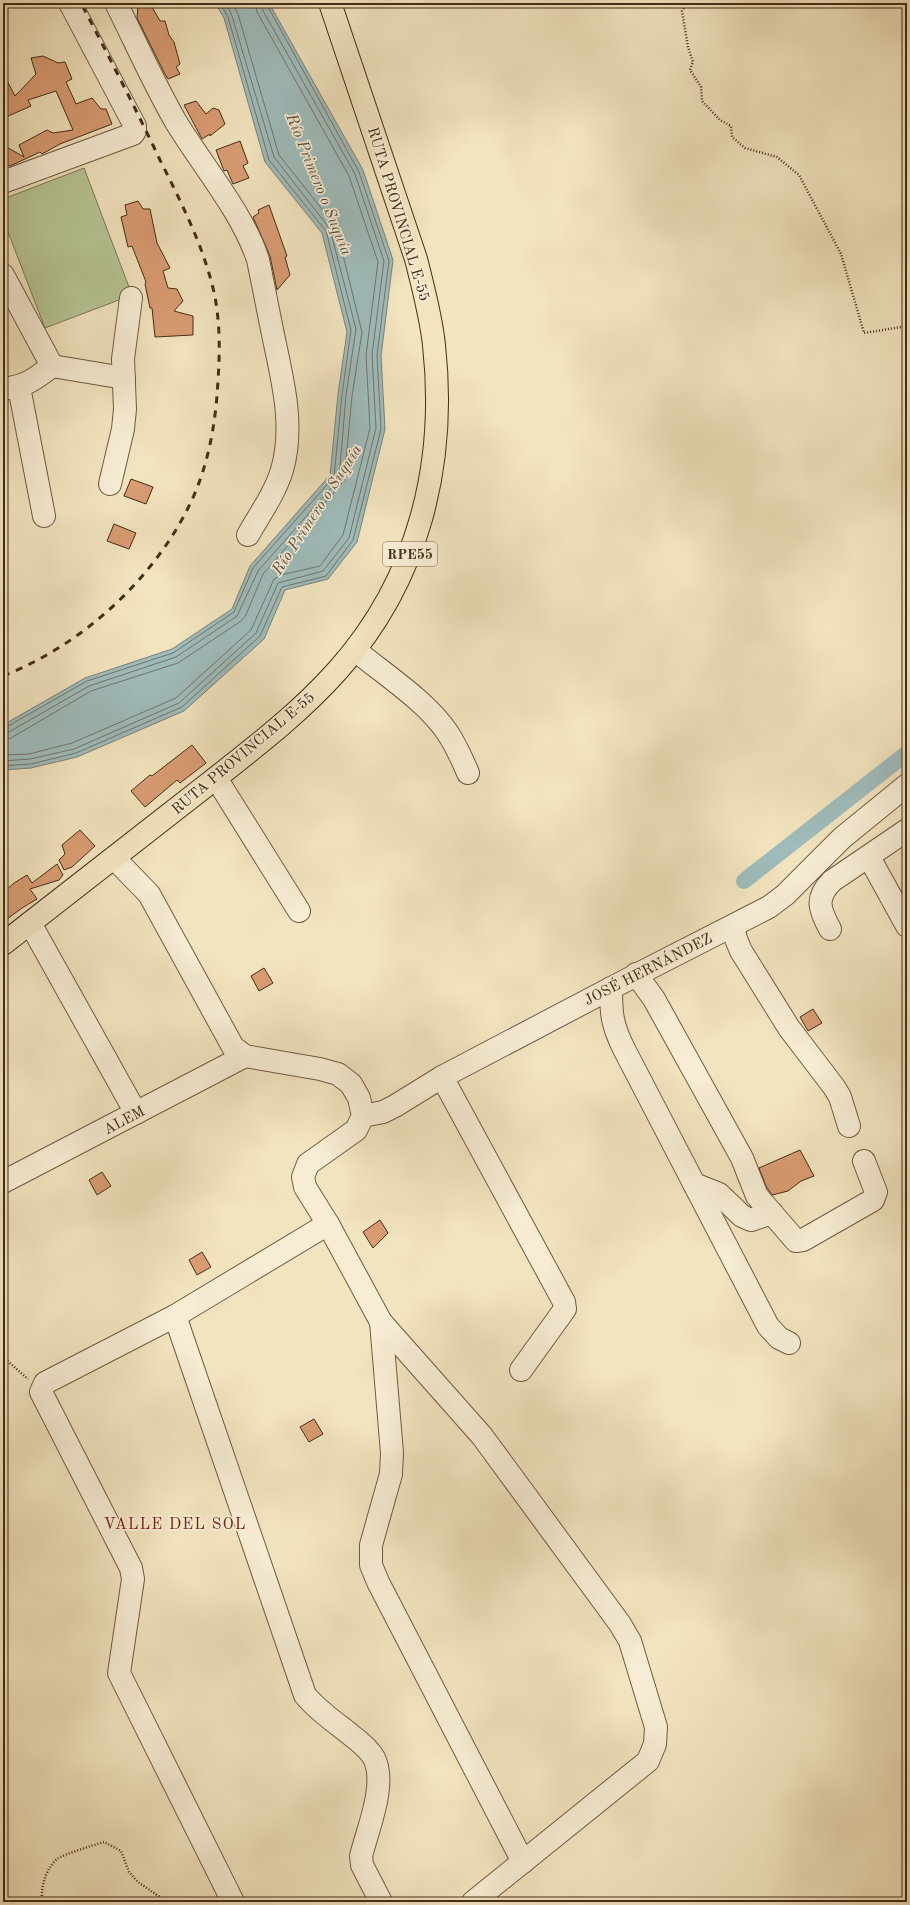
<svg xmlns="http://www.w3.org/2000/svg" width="910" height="1905" font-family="'Old Standard TT',serif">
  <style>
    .green { fill: #b7c595; stroke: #7e7856 }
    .water { fill: #9fbcbc; stroke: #7b827a }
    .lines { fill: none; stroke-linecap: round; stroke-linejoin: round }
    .shore { stroke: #72746a; stroke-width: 1 }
    .canal { stroke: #9fbcbc; stroke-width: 16 }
    .building { fill: #da9c73; stroke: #442c17 }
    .minor-casing { stroke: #705a41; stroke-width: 24 }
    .major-casing { stroke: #442c17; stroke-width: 24 }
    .path { stroke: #442c17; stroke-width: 2.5; stroke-dasharray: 1 2; stroke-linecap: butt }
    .minor { stroke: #f7edd5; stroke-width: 22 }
    .major { stroke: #f2e4bf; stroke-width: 22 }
    .rail { stroke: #442c17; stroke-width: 3; stroke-dasharray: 7 7; stroke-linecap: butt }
    .labels { text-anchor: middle; stroke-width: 3.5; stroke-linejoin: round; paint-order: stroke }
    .shield { fill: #f7edd5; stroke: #7a6650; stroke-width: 1 }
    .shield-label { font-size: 14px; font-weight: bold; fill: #442c17 }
    .street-label { font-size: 15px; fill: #442c17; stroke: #f7edd5 }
    .water-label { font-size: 16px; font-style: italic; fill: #5b5040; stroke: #f7edd5 }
    .neighbourhood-label { font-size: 16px; letter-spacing: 1px; fill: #7a1f14; stroke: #f7edd5 }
  </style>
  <rect width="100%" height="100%" fill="#f2e4bf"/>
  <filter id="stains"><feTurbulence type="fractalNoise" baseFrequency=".005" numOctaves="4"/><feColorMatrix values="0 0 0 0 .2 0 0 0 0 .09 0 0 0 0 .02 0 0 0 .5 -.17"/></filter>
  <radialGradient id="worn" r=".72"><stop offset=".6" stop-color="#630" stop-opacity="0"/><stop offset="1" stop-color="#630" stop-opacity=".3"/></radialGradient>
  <polygon class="green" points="84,168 132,295 45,328 3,219 3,199"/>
  <polygon class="water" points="215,3 269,3 363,170 393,260 381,356 385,429 357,542 328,579 285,590 264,639 184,711 77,757 31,768 3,770 3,725 85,678 172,649 232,609 250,566 330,475 338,394 347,332 322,233 265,162 224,18"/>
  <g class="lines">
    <g class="shore">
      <polyline points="3,729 87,681 173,653 234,612 253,568 334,477 342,395 351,330 326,231 269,160 228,17 220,3"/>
      <polyline points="3,734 9,732 89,686 176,657 237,616 258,571 339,479 346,395 356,329 330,229 274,157 232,16 226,3"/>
      <polyline points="3,740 11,738 91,691 178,663 241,621 246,615 263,574 344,481 352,396 362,332 336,227 279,155 238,14 232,3"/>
      <polyline points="3,755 29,754 72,743 176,698 251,630 274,579 281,575 320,566 343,535 370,428 366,355 378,262 349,176 257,12 255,3"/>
      <polyline points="3,761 30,759 74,749 179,703 256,633 278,583 323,571 349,538 376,428 372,355 384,261 355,174 262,9 261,3"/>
      <polyline points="3,766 31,764 76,753 182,707 260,636 282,587 326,576 353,540 381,429 377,355 389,261 359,172 266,3"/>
    </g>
    <polyline class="canal" points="744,881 907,753"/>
  </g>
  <g class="building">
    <polygon points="138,7 152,7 160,21 165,21 169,35 174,42 180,64 176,67 180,74 168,79 165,74 137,18"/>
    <polygon points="43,56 58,63 65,62 72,79 66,82 76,104 92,98 101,109 106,109 112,124 60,144 42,154 40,152 10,166 3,162 3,145 24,157 19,145 47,130 53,133 73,130 56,91 28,100 31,106 6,117 3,110 3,73 15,96 36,74 31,58"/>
    <polygon points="196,101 206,114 213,108 219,110 225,124 210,136 210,134 202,139 184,105"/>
    <polygon points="240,141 248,163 243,166 249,178 233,184 227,170 224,171 216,150"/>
    <polygon points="138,201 143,209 150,209 157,243 170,268 163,271 168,288 177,289 183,301 174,311 193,316 193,335 155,337 152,308 150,308 145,284 146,282 132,246 128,247 121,217 127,215 125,205"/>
    <polygon points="269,205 287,256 285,257 290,275 277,290 270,256 253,217 259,213 258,210"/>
    <polygon points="131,479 153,487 146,504 124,496"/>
    <polygon points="114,524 136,533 129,549 107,541"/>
    <polygon points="192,745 206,763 180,783 177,780 145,807 131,791 150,775 152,776"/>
    <polygon points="80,830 95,846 72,867 64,870 59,860 65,854 62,845"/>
    <polygon points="57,864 63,875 59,880 30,889 37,899 22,908 3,922 3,893 14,883 27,875 32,883"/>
    <polygon points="264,968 273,983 259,991 251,976"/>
    <polygon points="813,1009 822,1023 808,1031 800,1017"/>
    <polygon points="800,1150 814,1176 801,1181 788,1191 772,1195 766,1186 759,1168"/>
    <polygon points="102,1172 111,1186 97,1195 89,1180"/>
    <polygon points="380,1220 388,1233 373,1248 363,1232"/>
    <polygon points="202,1252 211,1267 197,1275 189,1260"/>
    <polygon points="314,1419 323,1434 309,1442 300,1427"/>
  </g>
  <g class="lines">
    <defs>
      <g id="minor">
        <path d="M116 3C136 43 154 84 176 122 202 165 243 213 258 260 264 288 269 316 275 344 284 386 294 428 282 470 275 493 260 514 248 535"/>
        <polyline points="3,182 133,134 135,131 135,126 70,3"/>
        <polyline points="3,275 52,366 124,378"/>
        <polyline points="19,387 44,516"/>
        <path d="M3 389C26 386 34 380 52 366"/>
        <polyline points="110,484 123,429 125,409 123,359 131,298"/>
        <path d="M355 650C384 674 426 701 447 732 456 745 462 759 468 773"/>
        <polyline points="216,778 299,911"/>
        <polyline points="869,857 907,926"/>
        <polyline points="114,858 149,894 233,1047 245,1056 320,1069 338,1074 351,1084 359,1098 363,1116 356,1130 308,1164 303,1177 305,1187 328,1224 381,1322 482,1436 620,1624 630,1641 656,1727 655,1744 648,1761 473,1902"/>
        <polyline points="30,923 136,1113"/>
        <polyline points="733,926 736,939 741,951 789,1028 834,1087 840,1097 849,1126"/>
        <path d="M830 929C819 909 815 898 832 881L907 830"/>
        <polyline points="636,974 654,999 742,1158 757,1196 796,1241 803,1240 873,1200 876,1192 864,1161"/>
        <path d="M611 988C611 1014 612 1025 624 1049L768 1326 779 1338 789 1343"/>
        <polyline points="442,1077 564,1302 565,1309 521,1370"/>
        <polyline points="363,1116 383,1112 395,1106 442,1077 640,973 769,907 785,895 842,838 907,785"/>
        <polyline points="3,1182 245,1056"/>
        <polyline points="694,1184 719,1194 742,1216 751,1220 772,1213"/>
        <path d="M175 1316 305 1695C318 1711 335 1722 351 1735 359 1741 369 1749 374 1758 387 1784 368 1828 361 1856L362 1865 381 1902"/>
        <polyline points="381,1322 392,1453 391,1474 371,1545 371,1565 378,1582 523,1862"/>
        <polyline points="233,1902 119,1673 133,1579 131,1568 41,1392 45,1383 175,1316 328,1224"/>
      </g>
      <path id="major" d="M3 944C70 892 137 840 203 788 250 751 298 715 338 670 419 579 447 464 434 345 431 316 423 287 416 259L330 3"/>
    </defs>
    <use href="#minor" class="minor-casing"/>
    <use href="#major" class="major-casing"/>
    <g class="path">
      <polyline points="687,3 682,11 688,47 693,62 690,70 701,87 702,101 720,120 731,126 732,137 745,148 777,157 799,175 841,254 864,333 907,326"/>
      <polyline points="3,1357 28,1379"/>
      <path d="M42 1902C41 1886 45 1870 57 1859 64 1854 94 1845 104 1842L121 1851 129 1872 138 1882 167 1902"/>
      <polyline points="206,1902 213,1898"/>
    </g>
    <use href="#minor" class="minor"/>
    <use href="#major" class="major"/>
    <path class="rail" d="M3 676C80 646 151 582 188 508 208 469 216 423 218 380 220 353 220 324 215 297 205 249 182 204 160 160 135 107 108 55 81 3"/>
  </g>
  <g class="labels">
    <rect class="shield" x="383" y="542" width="54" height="24" rx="3"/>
    <g class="shield-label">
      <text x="410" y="559">RPE55</text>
    </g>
    <g class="street-label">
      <text transform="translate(399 214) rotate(73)" y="5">RUTA PROVINCIAL E-55</text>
      <text transform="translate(243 753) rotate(-40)" y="5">RUTA PROVINCIAL E-55</text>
      <text transform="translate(648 969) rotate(-27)" y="5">JOSÉ HERNÁNDEZ</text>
      <text transform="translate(124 1120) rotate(-28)" y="5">ALEM</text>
    </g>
    <g class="water-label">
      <text transform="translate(320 184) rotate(68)" y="6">Río Primero o Suquía</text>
      <text transform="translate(316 509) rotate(-57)" y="6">Río Primero o Suquía</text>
    </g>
    <g class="neighbourhood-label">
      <text x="175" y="1529">VALLE DEL SOL</text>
    </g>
  </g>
  <rect width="910" height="1905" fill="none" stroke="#f2e4bf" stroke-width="16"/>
  <rect x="4" y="4" width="902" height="1897" fill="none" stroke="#442c17" stroke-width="2"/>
  <rect x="8" y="8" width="894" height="1889" fill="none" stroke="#442c17"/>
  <rect width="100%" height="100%" filter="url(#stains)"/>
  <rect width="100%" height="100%" fill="url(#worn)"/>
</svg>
